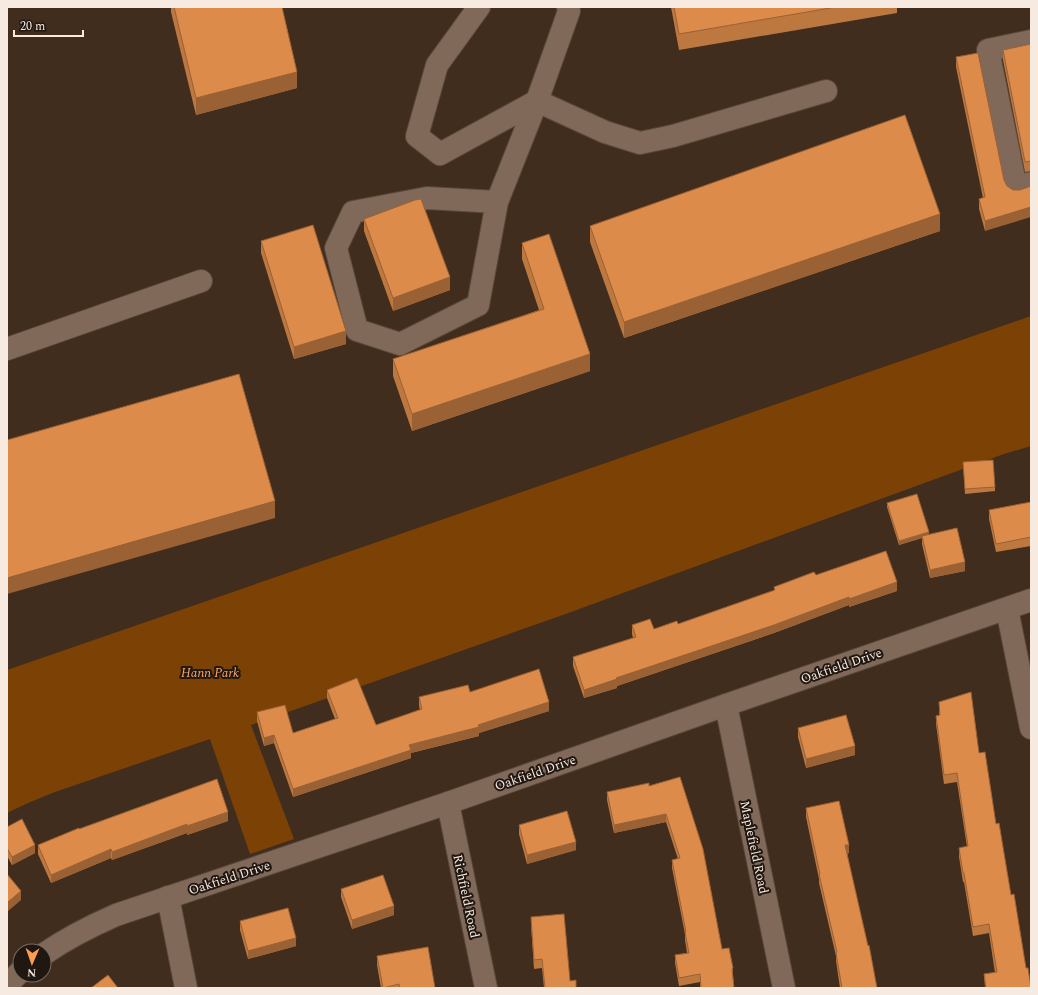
<svg xmlns="http://www.w3.org/2000/svg" width="1038" height="995" font-family="Spectral,serif">
  <style>
    .green { fill: #7b4105 }
    .lines { fill: none; stroke-linecap: round; stroke-linejoin: round }
    .minor-casing { stroke: #58483b; stroke-width: 24 }
    .minor { stroke: #806959; stroke-width: 22 }
    .wall { fill: #bd7840 }
    .shaded-wall { fill: #9a6134 }
    .building { fill: #dc8b4a; stroke: #9a6134 }
    .labels { text-anchor: middle; stroke-width: 4; stroke-linejoin: round; paint-order: stroke }
    .street-label { font-size: 13px; fill: #f7eae0; stroke: #201711 }
    .park-label { font-size: 13px; font-style: italic; fill: #fba868; stroke: #201711 }
  </style>
  <rect width="100%" height="100%" fill="#402d1e"/>
  <polygon class="green" points="1031,316 1031,446 1004,454 560,616 251,725 294,839 250,854 210,739 55,792 28,803 7,813 7,670"/>
  <g class="lines">
    <defs>
      <g id="minor">
        <polyline points="479,7 437,65 417,136 440,154 537,101"/>
        <polyline points="1031,41 988,50 1016,188 1031,183"/>
        <polyline points="537,101 605,132 640,143 673,136 826,91"/>
        <polyline points="497,202 478,305 400,344 357,330 336,248 353,212 427,198 497,202 537,101 569,11 568,7"/>
        <polyline points="7,349 201,281"/>
        <polyline points="1007,609 1031,728"/>
        <polyline points="726,705 784,988"/>
        <polyline points="448,803 486,988"/>
        <polyline points="168,897 186,988"/>
        <path d="M44 954C67 938 91 926 116 915L448 803 726 705 1031 600"/>
        <polyline points="7,985 20,972"/>
      </g>
    </defs>
    <use href="#minor" class="minor-casing"/>
    <use href="#minor" class="minor"/>
  </g>
  <g class="wall">
    <polygon points="171,7 282,7 297,88 196,115 171,12"/>
    <polygon points="671,7 897,7 897,13 679,50"/>
    <polygon points="1031,44 1031,171 1025,172 1003,60 1003,50"/>
    <polygon points="956,57 1004,180 985,231 979,209 979,199 983,198 956,67"/>
    <polygon points="364,219 450,290 393,311 364,231"/>
    <polygon points="590,226 940,231 624,338 590,242"/>
    <polygon points="261,241 346,344 294,359 261,253"/>
    <polygon points="522,243 590,371 412,431 393,376 393,359 539,310 522,259"/>
    <polygon points="963,462 995,487 995,491 965,494"/>
    <polygon points="1031,502 1031,546 996,552 989,519 989,510"/>
    <polygon points="887,503 929,534 965,571 930,578 922,544 922,538 899,545 887,507"/>
    <polygon points="816,575 897,591 849,607 849,605 774,633 617,686 617,688 584,698 573,666 573,657 633,638 632,634 632,625 654,629 678,624 774,591 774,587"/>
    <polygon points="327,690 376,725 420,710 419,706 419,697 470,692 549,711 479,733 479,736 411,753 411,758 293,797 274,743 264,746 257,721 257,712 293,733 335,719 327,698"/>
    <polygon points="939,702 979,753 996,824 1026,968 1031,988 985,988 984,974 995,973 989,933 973,936 964,882 963,882 959,857 959,848 967,847 957,782 944,784 936,724 936,716 939,715"/>
    <polygon points="798,728 855,755 806,768 798,737"/>
    <polygon points="680,777 722,949 733,968 733,976 734,988 700,988 700,982 679,986 675,963 675,955 687,953 685,940 685,934 672,868 672,860 678,859 666,822 614,833 607,800 607,792 649,786"/>
    <polygon points="806,808 849,853 847,854 877,988 840,988 836,961 836,956 819,883 819,879 806,817"/>
    <polygon points="228,821 187,835 187,833 112,860 111,858 51,883 38,854 38,845 79,829"/>
    <polygon points="519,825 576,850 527,864 519,834"/>
    <polygon points="7,827 35,853 12,865 7,856"/>
    <polygon points="341,889 394,915 352,929 341,897"/>
    <polygon points="531,917 570,981 576,988 544,988 542,968 534,969 531,925"/>
    <polygon points="240,921 296,946 248,959 240,930"/>
    <polygon points="377,956 435,988 381,988 377,965"/>
  </g>
  <g class="shaded-wall">
    <polygon points="297,72 297,88 196,115 196,98"/>
    <polygon points="1031,207 1031,217 985,231 985,221"/>
    <polygon points="940,214 940,231 624,338 624,322"/>
    <polygon points="450,277 450,290 393,311 393,298"/>
    <polygon points="346,331 346,344 294,359 294,347"/>
    <polygon points="590,354 590,371 412,431 412,414"/>
    <polygon points="275,501 275,518 7,594 7,578"/>
    <polygon points="929,532 929,536 922,536 922,538 899,545 899,541"/>
    <polygon points="965,562 965,571 930,578 930,570"/>
    <polygon points="897,582 897,591 849,607 849,599"/>
    <polygon points="849,597 849,605 774,633 617,686 617,688 584,698 584,690 616,678"/>
    <polygon points="549,702 549,711 479,733 479,736 411,753 411,758 293,797 293,789 409,745 478,725"/>
    <polygon points="274,735 274,743 264,746 264,738"/>
    <polygon points="855,746 855,755 806,768 806,759"/>
    <polygon points="228,812 228,821 187,835 187,826"/>
    <polygon points="666,814 666,822 614,833 614,825"/>
    <polygon points="187,824 187,833 112,860 112,852"/>
    <polygon points="576,842 576,850 527,864 527,855"/>
    <polygon points="35,845 35,853 12,865 12,857"/>
    <polygon points="845,845 849,845 849,853 845,854"/>
    <polygon points="111,849 111,858 51,883 51,875"/>
    <polygon points="21,891 21,900 7,912 7,903"/>
    <polygon points="394,906 394,915 352,929 352,920"/>
    <polygon points="296,938 296,946 248,959 248,951"/>
  </g>
  <g class="building">
    <polygon points="174,7 282,7 297,72 196,98"/>
    <polygon points="674,7 836,7 679,34"/>
    <polygon points="1031,44 1031,161 1025,162 1003,50"/>
    <polygon points="978,53 1004,180 1007,186 1013,190 1020,190 1031,186 1031,207 985,221 979,199 985,197 956,57"/>
    <polygon points="905,115 940,214 624,322 590,226"/>
    <polygon points="421,199 450,277 393,298 364,219 415,200"/>
    <polygon points="313,225 346,331 294,347 261,241"/>
    <polygon points="549,234 590,354 412,414 393,359 544,309 522,243"/>
    <polygon points="239,374 275,501 7,578 7,440"/>
    <polygon points="993,460 995,487 965,489 963,462"/>
    <polygon points="917,494 929,532 899,541 887,503"/>
    <polygon points="1031,502 1031,537 996,544 989,510"/>
    <polygon points="957,528 965,562 930,570 922,536"/>
    <polygon points="886,551 897,582 849,599 849,597 774,625 616,678 617,679 584,690 573,657 636,637 632,625 650,619 654,629 677,621 678,624 775,590 774,587 814,572 816,575"/>
    <polygon points="539,669 549,702 478,725 479,727 409,745 411,750 293,789 274,735 264,738 257,712 285,705 293,733 338,718 327,690 357,678 376,725 422,709 419,697 468,685 470,692"/>
    <polygon points="971,692 979,753 985,752 996,824 999,823 1011,895 1014,894 1026,968 1028,968 1031,988 986,988 984,974 997,972 989,924 973,927 964,873 963,873 959,848 968,846 957,773 944,775 936,716 940,715 939,702"/>
    <polygon points="846,715 855,746 806,759 798,728"/>
    <polygon points="680,777 703,849 722,949 729,948 733,968 732,969 734,988 701,988 700,974 679,978 675,955 689,953 685,932 686,932 672,860 680,858 666,814 614,825 607,792 649,783 649,786"/>
    <polygon points="217,779 228,812 187,826 187,824 112,852 111,849 51,875 38,845 79,828 79,829"/>
    <polygon points="839,801 849,845 845,845 868,946 869,945 877,988 842,988 836,953 837,952 819,874 820,874 806,808"/>
    <polygon points="567,811 576,842 527,855 519,825"/>
    <polygon points="22,819 35,845 12,857 7,848 7,827"/>
    <polygon points="7,874 21,891 7,903"/>
    <polygon points="383,875 394,906 352,920 341,889"/>
    <polygon points="288,908 296,938 248,951 240,921"/>
    <polygon points="564,914 570,981 576,980 576,988 545,988 542,959 534,960 531,917"/>
    <polygon points="428,947 435,988 400,988 399,984 383,988 377,956"/>
    <polygon points="108,975 118,988 91,988"/>
  </g>
  <g class="labels">
    <g class="street-label">
      <text transform="translate(841 665) rotate(-19)" y="5">Oakfield Drive</text>
      <text transform="translate(535 772) rotate(-19)" y="5">Oakfield Drive</text>
      <text transform="translate(755 847) rotate(78)" y="5">Maplefield Road</text>
      <text transform="translate(229 877) rotate(-18)" y="5">Oakfield Drive</text>
      <text transform="translate(467 896) rotate(78)" y="5">Richfield Road</text>
    </g>
    <g class="park-label">
      <text x="210" y="677">Hann Park</text>
    </g>
  </g>
  <rect width="1038" height="995" fill="none" stroke="#f7eae0" stroke-width="16"/>
  <g transform="translate(32 963) rotate(182)"><circle r="19" fill="#201711" stroke="#766b64"/>
  <path d="M0-3L7 15L0 10L-7 15Z" fill="#fb9e51"/>
  <text y="-6" font-size="11" font-weight="bold" text-anchor="middle" fill="#f7eae0">N</text>
  </g>
  <path d="M14 30v6h69v-6" fill="none" stroke="#f7eae0" stroke-width="2"/>
  <text x="20" y="30" font-size="12" fill="#f7eae0" stroke="#201711" stroke-width="3" paint-order="stroke">20 m</text>
</svg>
